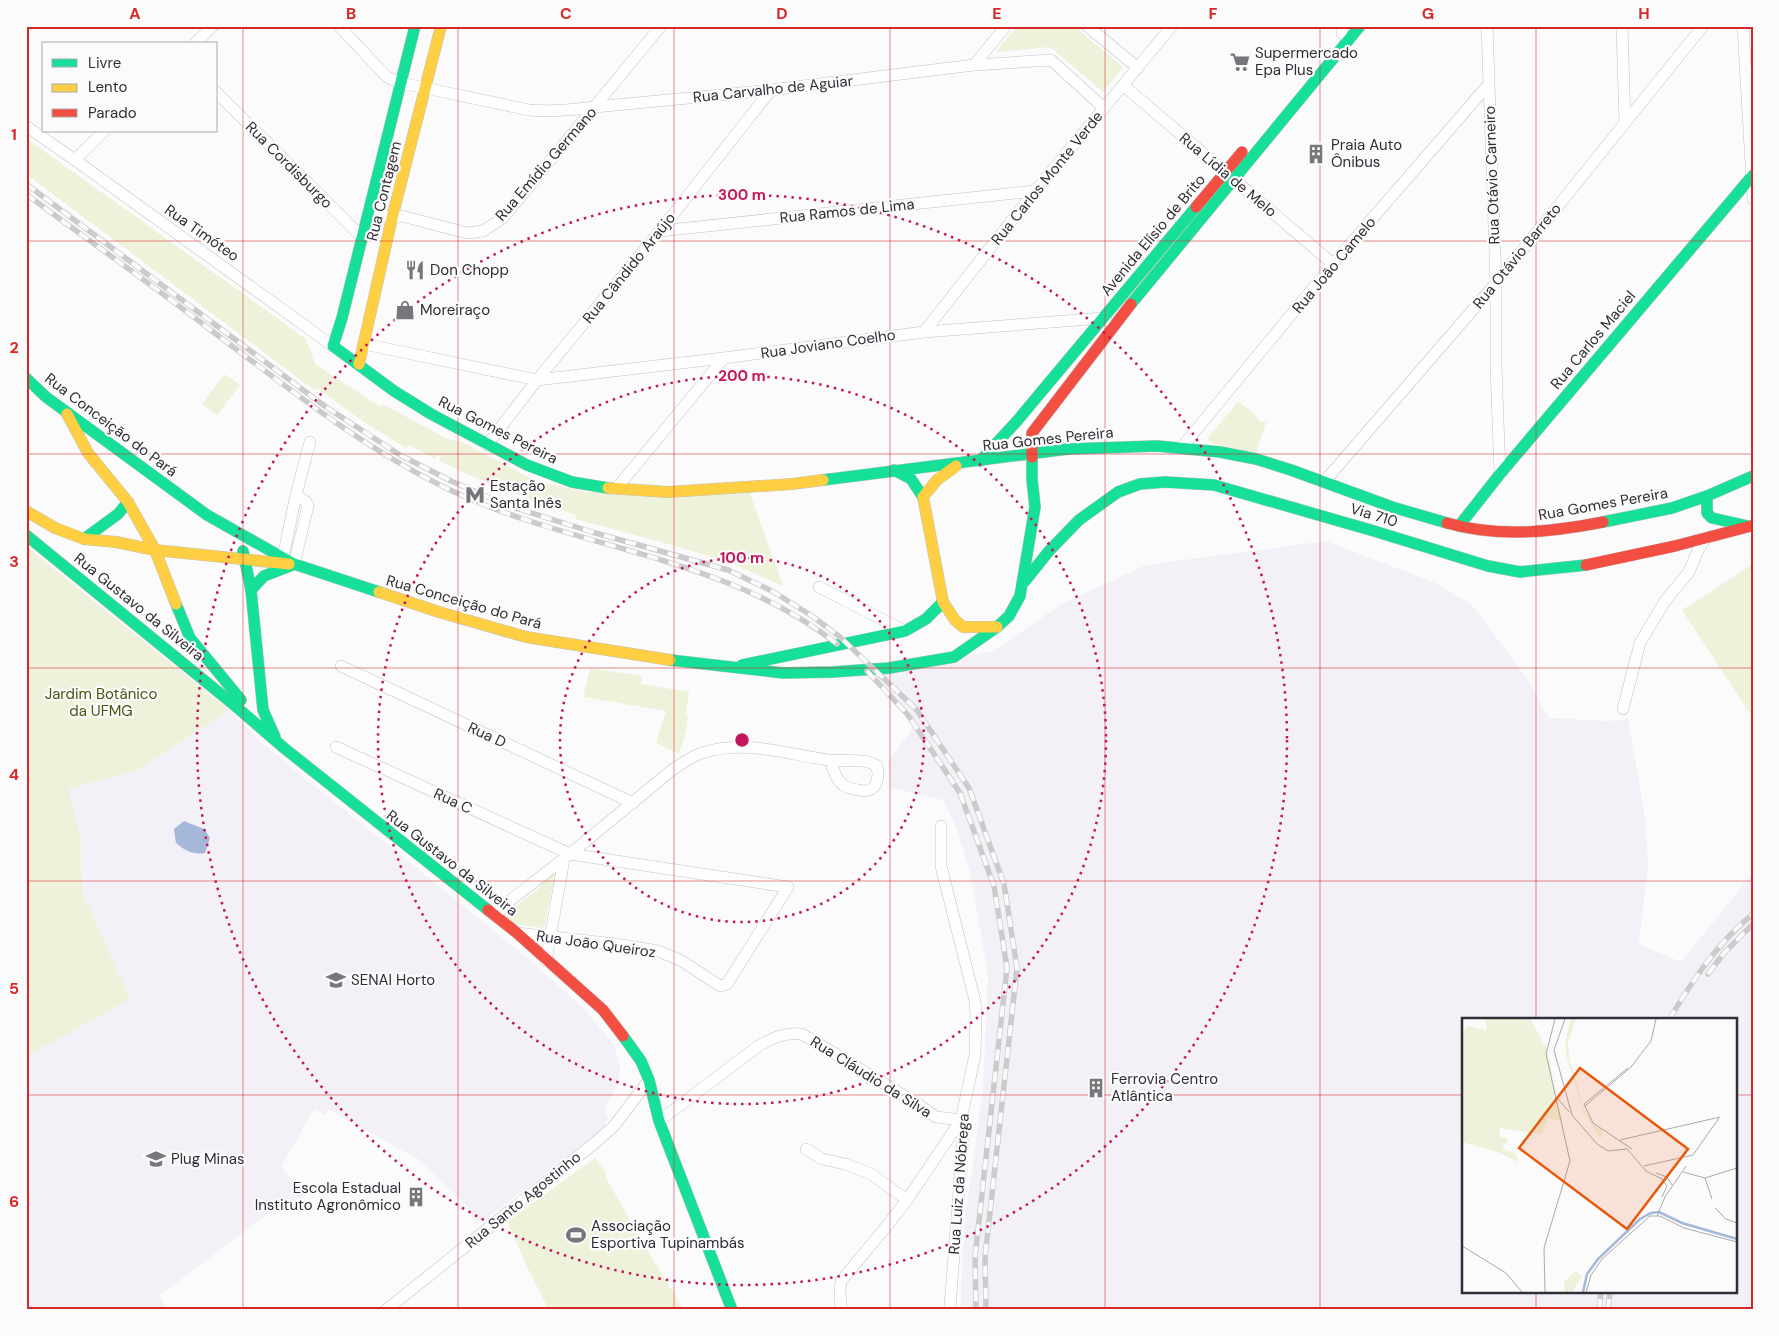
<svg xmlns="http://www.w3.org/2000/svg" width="1779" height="1336" font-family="'DM Sans',sans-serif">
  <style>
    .built { fill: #f3f0f7; fill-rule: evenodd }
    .green { fill: #eff2da }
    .water { fill: #a5b8da }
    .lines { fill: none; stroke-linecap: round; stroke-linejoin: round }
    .street-casing { stroke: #c2c0c5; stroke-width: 12 }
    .fast-casing { stroke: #c2c0c5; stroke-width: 12 }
    .slow-casing { stroke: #c2c0c5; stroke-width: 12 }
    .jam-casing { stroke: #c2c0c5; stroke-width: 12 }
    .street { stroke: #fefefe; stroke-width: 11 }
    .fast { stroke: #16e098; stroke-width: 11 }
    .slow { stroke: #ffcf43; stroke-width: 11 }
    .jam { stroke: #f24e42; stroke-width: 11 }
    .rail-casing { stroke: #cbcbcc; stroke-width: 5.5 }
    .rail { stroke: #fbfbfb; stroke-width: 4; stroke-dasharray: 11; stroke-linecap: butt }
    .grid { fill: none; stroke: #d62828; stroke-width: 1; stroke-opacity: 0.55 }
    .ring { fill: none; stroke: #c2185b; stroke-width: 2.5; stroke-dasharray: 2.5 5 }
    .labels { text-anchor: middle; stroke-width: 4.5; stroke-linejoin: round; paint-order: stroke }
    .poi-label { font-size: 15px; fill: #312d36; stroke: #fbfbfb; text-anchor: start }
    .street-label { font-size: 15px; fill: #312d36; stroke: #fbfbfb }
    .park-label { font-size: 15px; fill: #4f530f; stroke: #fbfbfb }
    .inset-river { fill: none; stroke: #a5b8da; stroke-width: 2.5 }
    .inset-road { fill: none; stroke: #aaa9ac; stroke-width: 1 }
    .view { fill: #e8590c; fill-opacity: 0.15; stroke: #e8590c; stroke-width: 2.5 }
    .inset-edge { fill: none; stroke: #312d36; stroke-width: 2.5 }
    .centre { fill: #c2185b; stroke: #fbfbfb; stroke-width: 2.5 }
    .ring-label { font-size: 15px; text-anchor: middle; font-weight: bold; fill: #c2185b; stroke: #fbfbfb; stroke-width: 4.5; stroke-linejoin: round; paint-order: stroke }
    .neatline { fill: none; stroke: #d62828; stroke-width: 2 }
    .grid-label { font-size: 16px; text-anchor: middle; font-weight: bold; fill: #d62828 }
  </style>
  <rect width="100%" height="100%" fill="#fbfbfb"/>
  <g class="built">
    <path d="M1326 541 1435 583 1472 605 1528 680 1549 718 1608 721 1628 719 1645 817 1648 864 1639 944 1681 962 1753 873 1752 1310H961L962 1251 966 1213 983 1089 988 975 970 872 956 827 943 800 891 788 888 761 914 727 904 712 872 681 887 671 993 651 1062 604 1146 565ZM1463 1020H1735V1292H1463Z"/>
    <polygon points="229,710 263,744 530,960 584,1009 615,1046 620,1068 619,1083 604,1109 608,1119 605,1126 597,1134 485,1220 479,1221 479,1225 472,1217 470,1210 418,1159 329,1110 325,1115 314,1109 281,1167 305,1196 301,1200 281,1204 159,1296 169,1310 26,1310 26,1057 130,999 82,891 81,840 67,789 137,771"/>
  </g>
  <g class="green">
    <polygon points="1017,26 1074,26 1123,67 1103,92 1050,47 996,52"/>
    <path d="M26 138 306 339 315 364 381 407 383 404 447 439 462 442 534 480 585 492 749 491 783 586 731 563 672 545 575 519 576 515C529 499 484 483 439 461L441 457 437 455 435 459 409 445 406 448 364 422 317 388 314 390 26 174Z"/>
    <polygon points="224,374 240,385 217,415 202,404"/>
    <polygon points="1238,402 1253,412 1260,422 1266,422 1256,453 1214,444 1207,439"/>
    <polygon points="26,546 229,710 137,771 68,789 81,840 82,891 130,999 26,1057"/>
    <polygon points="1753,564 1753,718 1682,610"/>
    <polygon points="590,668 642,676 641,684 689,692 686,715 688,716 686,731 679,754 656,743 666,711 583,697"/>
    <polygon points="559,869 552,888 544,928 517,925 506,917 508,912 537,890 548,875"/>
    <polygon points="595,1158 607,1174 605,1176 646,1248 684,1310 549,1310 530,1273 507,1222"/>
  </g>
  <path class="water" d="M184 821 204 829 210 838 205 853C194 855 185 851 176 843L174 829Z"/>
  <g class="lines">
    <defs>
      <g id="street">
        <path d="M339 26 387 77 401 83 529 110C551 112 573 110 595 107L771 90 974 65 1051 60 1104 108"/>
        <polyline points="1087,26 1138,68"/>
        <polyline points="1487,26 1496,283 1496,367 1500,474"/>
        <polyline points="1622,26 1625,123"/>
        <polyline points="1743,26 1753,199"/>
        <polyline points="1342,34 1342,26"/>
        <polyline points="194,44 213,26"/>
        <polyline points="974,65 1006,26"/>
        <polyline points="1123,85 1333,264"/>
        <polyline points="216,92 362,237"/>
        <polyline points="26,126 75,160 333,346"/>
        <polyline points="75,160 104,131"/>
        <polyline points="369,212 392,218 402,216 467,233 483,231 503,218 661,26"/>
        <polyline points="660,231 1035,191"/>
        <polyline points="924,332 1035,191 1172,26"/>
        <polyline points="364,344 537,380 724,358 924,332 1103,318 1106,320"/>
        <polyline points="487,445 537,380 660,231 771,90"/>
        <polyline points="1182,447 1333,264 1488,85"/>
        <polyline points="1324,482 1496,283 1703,26"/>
        <polyline points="616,489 724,358"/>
        <polyline points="283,557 296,495 310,442"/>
        <polyline points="294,564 308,506 306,502 296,495"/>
        <polyline points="819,587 905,631"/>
        <polyline points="341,666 633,803"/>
        <polyline points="1623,709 1640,643 1665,601 1689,572 1698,550 1706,538"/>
        <polyline points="336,747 570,854 788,887 727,984 720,986 682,961 658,951 615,944 517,933"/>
        <polyline points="941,826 941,866 975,1001 976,1014 975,1055 961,1120 963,1139 950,1307"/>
        <path d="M495 916 508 902 570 854 672 770C682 764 691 756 702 753 744 739 786 754 828 760 844 762 863 757 877 766 880 782 875 794 858 790 853 789 847 788 843 785 836 780 833 768 830 760"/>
        <polyline points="546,961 564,859"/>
        <path d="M659 1121 757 1047C772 1038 785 1032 802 1034L916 1103 936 1117 961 1120"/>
        <polyline points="806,1149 822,1159 845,1164 871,1174 907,1200"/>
        <polyline points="386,1310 596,1142 614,1126 649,1080"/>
        <polyline points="841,1310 840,1291 841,1281 881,1233 907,1200 961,1120"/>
      </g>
      <g id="fast">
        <polyline points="415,26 342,318 333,346 394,391 431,414 527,465 572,482 608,488"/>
        <polyline points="1131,304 1360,26"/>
        <polyline points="26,378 46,397 207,515 294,564 379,592"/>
        <polyline points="980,461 1017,421 1196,207"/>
        <polyline points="894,470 911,479 923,497"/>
        <polyline points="823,480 1068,449 1157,446 1220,452 1256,459 1291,470 1392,507 1447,523"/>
        <polyline points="1707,496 1707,513 1712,518 1748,526"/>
        <polyline points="1603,522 1672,508 1707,496 1753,476"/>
        <polyline points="1459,526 1500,474 1753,175"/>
        <polyline points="26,535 233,704 284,748 488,910"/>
        <polyline points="84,539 118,514 128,502"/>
        <polyline points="243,551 251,590 263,710 275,737"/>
        <polyline points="1025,581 1049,551 1079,520 1118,492 1140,484 1165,482 1214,485 1374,531 1488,566 1520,572 1586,565"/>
        <polyline points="251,590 264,576 290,566"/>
        <polyline points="176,604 190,638 241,700"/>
        <polyline points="670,660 783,673 833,672 889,668 954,657 997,627 1009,616 1020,596 1035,507 1032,479 1032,457"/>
        <polyline points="742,665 905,631 926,619 943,602"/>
        <polyline points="623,1036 641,1061 649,1080 659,1121 732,1310"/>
      </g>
      <g id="slow">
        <polyline points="359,364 392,218 441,26"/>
        <polyline points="67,414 88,453 128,502 155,550 176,604"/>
        <polyline points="956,466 937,480 923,497 943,602 955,620 963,627 997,627"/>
        <polyline points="608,488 668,492 792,484 823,480"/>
        <polyline points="26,511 55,528 84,539 116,542 155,550 289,564"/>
        <polyline points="379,592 439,612 526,637 670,660"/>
      </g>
      <g id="jam">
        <polyline points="1196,207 1242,152"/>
        <polyline points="1032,457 1032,433 1131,304"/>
        <path d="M1447 523C1500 538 1551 532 1603 522"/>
        <polyline points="1586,565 1675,546 1751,526"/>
        <polyline points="488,910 517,933 603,1010 623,1036"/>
      </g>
    </defs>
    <use href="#street" class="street-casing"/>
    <use href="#fast" class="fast-casing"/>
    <use href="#slow" class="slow-casing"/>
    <use href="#jam" class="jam-casing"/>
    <use href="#street" class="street"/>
    <use href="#fast" class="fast"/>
    <use href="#slow" class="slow"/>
    <use href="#jam" class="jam"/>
    <defs>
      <g id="rail">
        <polyline points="26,184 326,407 400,455 451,481 506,505 592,532 728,570 772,591 812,616 840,637 916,709 969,788 1004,884 1017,968 985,1257 986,1310"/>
        <path d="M26 194C88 240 151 284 212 331 287 387 361 447 446 488 573 550 723 554 837 644"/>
        <polyline points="867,671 908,715 960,793 994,886 1007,968 975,1257 976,1310"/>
        <polyline points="1708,974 1724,953 1753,924"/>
        <path d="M1669 1020C1692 981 1718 942 1753 914"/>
        <polyline points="1599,1310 1601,1292"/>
        <polyline points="1608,1310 1610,1292"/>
      </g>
    </defs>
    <use href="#rail" class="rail-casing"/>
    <use href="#rail" class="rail"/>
  </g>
  <path class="grid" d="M243 26V1310M458 26V1310M674 26V1310M890 26V1310M1105 26V1310M1320 26V1310M1536 26V1020M26 241H1753M26 454H1753M26 668H1753M26 881H1753M26 1095H1463M1735 1095H1753M1536 1292V1310"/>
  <g class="ring">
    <circle cx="742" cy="740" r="182"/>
    <circle cx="742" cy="740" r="364"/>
    <circle cx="742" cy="740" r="545"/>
  </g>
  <defs>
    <symbol id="supermarket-bare" viewBox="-9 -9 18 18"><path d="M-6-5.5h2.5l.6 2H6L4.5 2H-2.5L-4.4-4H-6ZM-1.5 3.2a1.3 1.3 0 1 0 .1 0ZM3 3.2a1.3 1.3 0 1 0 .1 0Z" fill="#78757b" stroke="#fbfbfb" stroke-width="2.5" paint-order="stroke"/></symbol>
    <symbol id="building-bare" viewBox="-9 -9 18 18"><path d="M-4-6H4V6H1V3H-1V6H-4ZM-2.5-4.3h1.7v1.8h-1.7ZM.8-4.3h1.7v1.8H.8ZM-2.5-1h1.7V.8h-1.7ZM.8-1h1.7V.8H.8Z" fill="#78757b" stroke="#fbfbfb" stroke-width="2.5" paint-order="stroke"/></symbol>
    <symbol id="restaurant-bare" viewBox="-9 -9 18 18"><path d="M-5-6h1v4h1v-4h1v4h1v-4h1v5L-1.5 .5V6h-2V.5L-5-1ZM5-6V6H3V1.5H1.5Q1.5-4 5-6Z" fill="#78757b" stroke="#fbfbfb" stroke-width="2.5" paint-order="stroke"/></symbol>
    <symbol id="shop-bare" viewBox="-9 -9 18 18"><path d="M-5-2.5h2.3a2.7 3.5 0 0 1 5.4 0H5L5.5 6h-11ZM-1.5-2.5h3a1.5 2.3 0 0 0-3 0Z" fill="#78757b" stroke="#fbfbfb" stroke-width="2.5" paint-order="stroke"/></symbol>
    <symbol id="metro-bare" viewBox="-9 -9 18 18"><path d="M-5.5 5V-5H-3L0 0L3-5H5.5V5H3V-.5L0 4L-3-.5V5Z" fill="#78757b" stroke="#fbfbfb" stroke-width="2.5" paint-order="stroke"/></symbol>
    <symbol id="university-bare" viewBox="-9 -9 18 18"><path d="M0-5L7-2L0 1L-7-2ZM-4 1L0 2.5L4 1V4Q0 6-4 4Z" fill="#78757b" stroke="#fbfbfb" stroke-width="2.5" paint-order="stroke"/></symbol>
    <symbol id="stadium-bare" viewBox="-9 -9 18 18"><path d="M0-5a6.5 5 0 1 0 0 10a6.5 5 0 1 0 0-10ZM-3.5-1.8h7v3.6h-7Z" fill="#78757b" stroke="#fbfbfb" stroke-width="2.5" paint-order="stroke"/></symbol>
  </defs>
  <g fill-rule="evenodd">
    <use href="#supermarket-bare" x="1226" y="48" width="28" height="28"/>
    <use href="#building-bare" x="1302" y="140" width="28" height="28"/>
    <use href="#restaurant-bare" x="401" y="256" width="28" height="28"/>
    <use href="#shop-bare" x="391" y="296" width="28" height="28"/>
    <use href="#metro-bare" x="461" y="481" width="28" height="28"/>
    <use href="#university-bare" x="322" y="966" width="28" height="28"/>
    <use href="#building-bare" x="1082" y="1074" width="28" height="28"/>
    <use href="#university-bare" x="142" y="1145" width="28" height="28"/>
    <use href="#building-bare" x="402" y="1183" width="28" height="28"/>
    <use href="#stadium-bare" x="562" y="1221" width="28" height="28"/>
  </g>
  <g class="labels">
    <g class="poi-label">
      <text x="1255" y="58">Supermercado<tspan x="1255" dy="17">Epa Plus</tspan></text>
      <text x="1331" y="150">Praia Auto<tspan x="1331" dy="17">Ônibus</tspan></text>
      <text x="430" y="275">Don Chopp</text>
      <text x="420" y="315">Moreiraço</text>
      <text x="490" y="491">Estação<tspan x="490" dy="17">Santa Inês</tspan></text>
      <text x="351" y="985">SENAI Horto</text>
      <text x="1111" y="1084">Ferrovia Centro<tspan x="1111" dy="17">Atlântica</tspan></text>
      <text x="171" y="1164">Plug Minas</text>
      <text x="401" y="1193" text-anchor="end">Escola Estadual<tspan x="401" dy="17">Instituto Agronômico</tspan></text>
      <text x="591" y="1231">Associação<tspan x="591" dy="17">Esportiva Tupinambás</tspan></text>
    </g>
    <g class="street-label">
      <text transform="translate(773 89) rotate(-6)" y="5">Rua Carvalho de Aguiar</text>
      <text transform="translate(546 164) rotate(-49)" y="5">Rua Emídio Germano</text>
      <text transform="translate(289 165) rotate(45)" y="5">Rua Cordisburgo</text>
      <text transform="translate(1228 175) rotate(40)" y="5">Rua Lídia de Melo</text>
      <text transform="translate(1492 175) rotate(-92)" y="5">Rua Otávio Carneiro</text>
      <text transform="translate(1047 178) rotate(-51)" y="5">Rua Carlos Monte Verde</text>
      <text transform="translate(384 191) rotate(-76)" y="5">Rua Contagem</text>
      <text transform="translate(847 211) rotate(-6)" y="5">Rua Ramos de Lima</text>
      <text transform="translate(202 233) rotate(35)" y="5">Rua Timóteo</text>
      <text transform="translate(1153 235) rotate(-50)" y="5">Avenida Elísio de Brito</text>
      <text transform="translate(1517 256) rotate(-51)" y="5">Rua Otávio Barreto</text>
      <text transform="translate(1334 265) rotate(-50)" y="5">Rua João Camelo</text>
      <text transform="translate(629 268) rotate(-51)" y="5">Rua Cândido Araújo</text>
      <text transform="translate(1593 340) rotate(-50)" y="5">Rua Carlos Maciel</text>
      <text transform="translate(828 344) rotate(-8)" y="5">Rua Joviano Coelho</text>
      <text transform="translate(111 425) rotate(37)" y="5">Rua Conceição do Pará</text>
      <text transform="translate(498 430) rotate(27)" y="5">Rua Gomes Pereira</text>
      <text transform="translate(1048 439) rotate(-6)" y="5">Rua Gomes Pereira</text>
      <text transform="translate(1603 504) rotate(-10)" y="5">Rua Gomes Pereira</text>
      <text transform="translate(1374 515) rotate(17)" y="5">Via 710</text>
      <text transform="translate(464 602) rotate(16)" y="5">Rua Conceição do Pará</text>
      <text transform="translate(139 607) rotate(39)" y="5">Rua Gustavo da Silveira</text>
      <text transform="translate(487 735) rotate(25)" y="5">Rua D</text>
      <text transform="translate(453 801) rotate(25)" y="5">Rua C</text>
      <text transform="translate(452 863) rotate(38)" y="5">Rua Gustavo da Silveira</text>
      <text transform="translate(596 944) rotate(8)" y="5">Rua João Queiroz</text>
      <text transform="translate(871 1077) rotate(32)" y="5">Rua Cláudio da Silva</text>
      <text transform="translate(959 1184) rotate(-86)" y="5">Rua Luiz da Nóbrega</text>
      <text transform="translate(523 1200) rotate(-39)" y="5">Rua Santo Agostinho</text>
    </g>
    <g class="park-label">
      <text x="101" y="699">Jardim Botânico<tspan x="101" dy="17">da UFMG</tspan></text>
    </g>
  </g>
  <g transform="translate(1462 1018)">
    <rect width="275" height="275" fill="#fbfbfb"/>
    <path d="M23 1H68L81 23H77L84 27 100 103 86 100 80 116 37 110 38 120 34 121 40 119 51 121 45 120 46 126 42 125 41 129 43 133 54 135 56 144 38 135 0 124V15L5 7 25 13ZM108 1H114L106 25 107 39 122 91 131 106 141 113 139 121 122 95 105 40 103 27ZM113 253 120 258 111 273 103 274 102 264Z" fill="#eff2da"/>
    <path class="inset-river" d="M121 274 125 256 136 241 178 201 189 195 197 194 220 205 275 221"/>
    <path class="inset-road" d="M103 1 92 32 110 97 135 126 146 133 165 131 184 153 200 161M96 81 107 94M123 88 169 49 189 23 194 1M152 119 131 105 122 86 166 50M152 119 170 131M158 122 258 99M231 137 257 100M182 148 231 137M221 154 243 160 275 150M194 155 205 159 210 167M199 160 205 168 200 179M243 160 250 181M253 190 264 201 275 205M195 198 203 179 224 148M0 228 44 255 60 274M83 274 82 230 108 143 84 36 93 1M124 274 129 257 140 241 188 198H198L222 210 275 224"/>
    <path class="view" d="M118 50 226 131 165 211 57 130Z"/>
    <rect width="275" height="275" class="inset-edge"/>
  </g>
  <circle cx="742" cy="740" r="8" class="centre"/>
  <g class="ring-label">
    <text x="742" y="200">300 m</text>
    <text x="742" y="381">200 m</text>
    <text x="742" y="563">100 m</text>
  </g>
  <rect width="1779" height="1336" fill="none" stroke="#fbfbfb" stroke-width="55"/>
  <rect x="42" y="42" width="175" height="90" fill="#fbfbfb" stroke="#aaa9ac"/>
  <rect x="52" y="59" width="25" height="8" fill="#16e098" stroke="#aaa9ac"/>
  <text x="88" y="68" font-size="15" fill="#312d36">Livre</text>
  <rect x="52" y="84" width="25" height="8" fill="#ffcf43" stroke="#aaa9ac"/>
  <text x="88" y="92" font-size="15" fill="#312d36">Lento</text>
  <rect x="52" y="109" width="25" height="8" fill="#f24e42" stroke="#aaa9ac"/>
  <text x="88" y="118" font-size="15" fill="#312d36">Parado</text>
  <rect x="28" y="28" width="1724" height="1280" class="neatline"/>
  <g class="grid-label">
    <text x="135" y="19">A</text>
    <text x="351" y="19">B</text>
    <text x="566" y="19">C</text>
    <text x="782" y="19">D</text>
    <text x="997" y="19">E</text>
    <text x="1213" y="19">F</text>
    <text x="1428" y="19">G</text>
    <text x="1644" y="19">H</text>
    <text x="14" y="140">1</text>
    <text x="14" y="353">2</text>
    <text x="14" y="567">3</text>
    <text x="14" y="780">4</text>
    <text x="14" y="994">5</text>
    <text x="14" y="1207">6</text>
  </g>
</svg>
